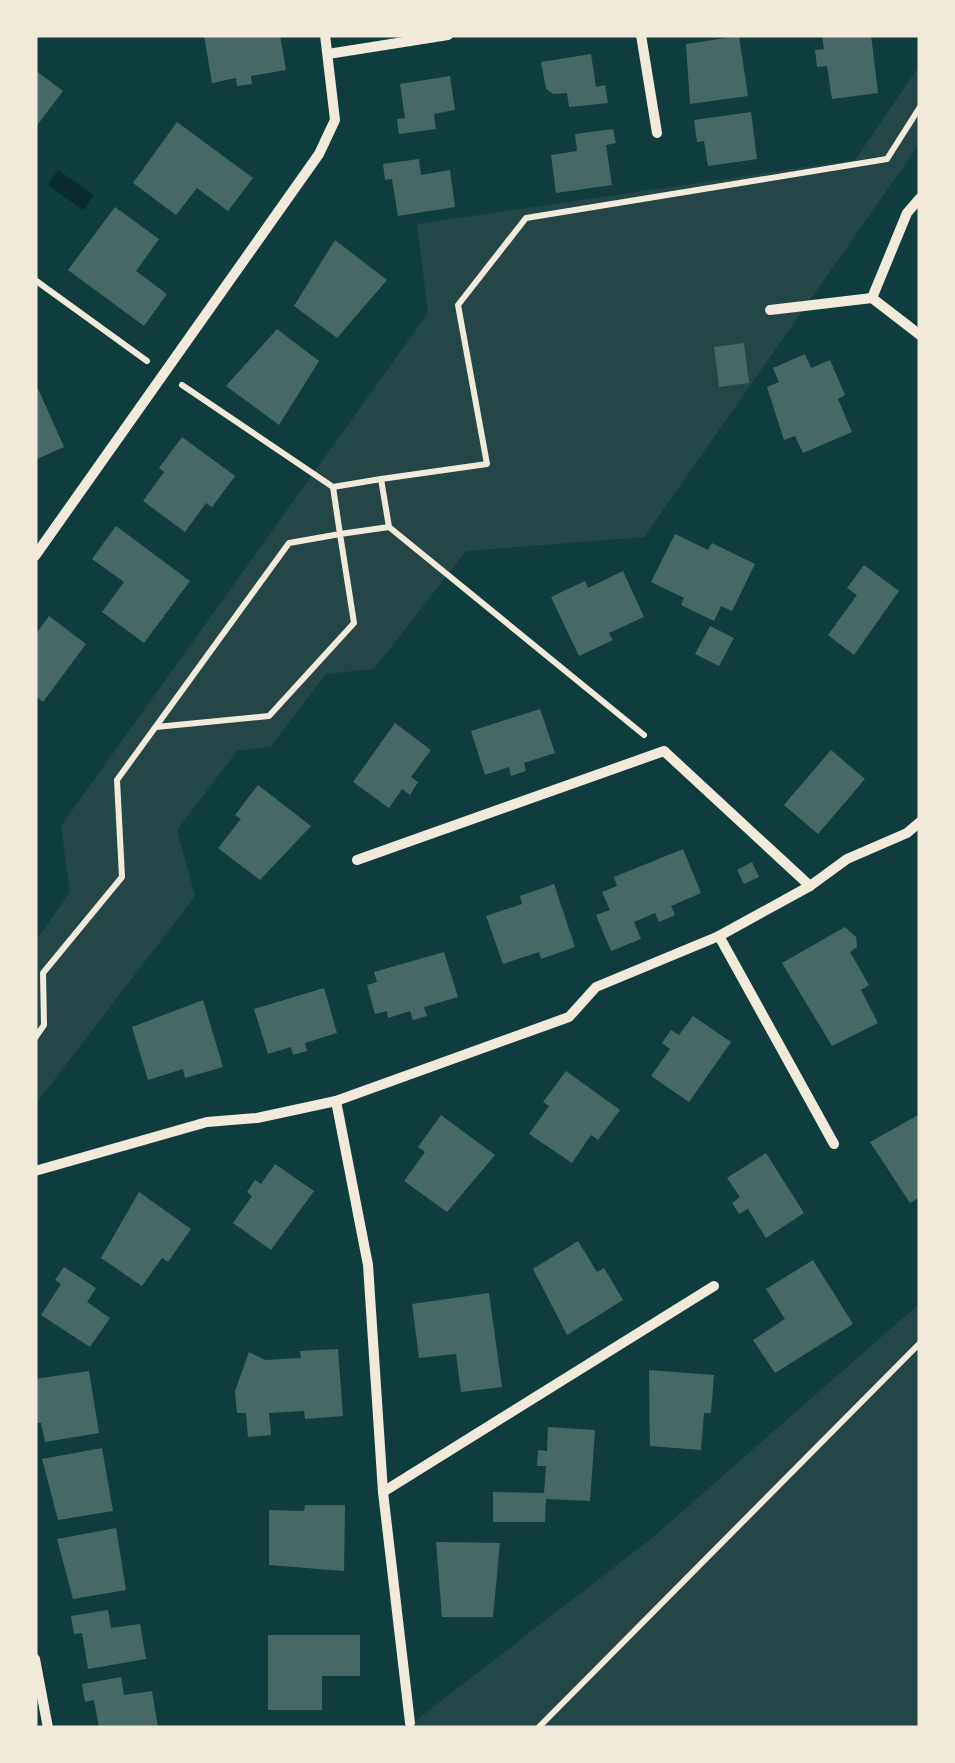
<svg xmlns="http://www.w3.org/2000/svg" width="955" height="1763" font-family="Overpass,sans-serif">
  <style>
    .green { fill: #244646 }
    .water { fill: #0a2a2b }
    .building { fill: #486865 }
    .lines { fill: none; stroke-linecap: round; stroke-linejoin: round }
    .path { stroke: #f1e9da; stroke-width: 6 }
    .minor { stroke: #f1e9da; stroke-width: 10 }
  </style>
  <rect width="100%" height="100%" fill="#0f3d3e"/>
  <g class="green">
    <polygon points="920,65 920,143 644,537 466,551 374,669 326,674 271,746 237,751 177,830 195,896 35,1105 35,942 70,892 61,826 428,313 417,224 855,160"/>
    <polygon points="920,1303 920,1728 406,1728 652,1538"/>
  </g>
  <polygon class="water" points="58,170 94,195 83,210 48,185"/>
  <g class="building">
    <polygon points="204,35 280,35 286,70 251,76 252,84 237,86 236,78 212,83"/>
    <polygon points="822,35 871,35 878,93 832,99 827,66 817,67 815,50 824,49"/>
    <polygon points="739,36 748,96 690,104 686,44"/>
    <polygon points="591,54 596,87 605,85 608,103 569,107 567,93 553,94 546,89 541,62"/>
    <polygon points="35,70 63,91 35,128"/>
    <polygon points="450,76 455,110 434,114 436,129 399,134 397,119 405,118 400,84"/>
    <polygon points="751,112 757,159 708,166 704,141 697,142 694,120"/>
    <polygon points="177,122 253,178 228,211 197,188 176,215 133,183"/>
    <polygon points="613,129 616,143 606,145 612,185 556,193 551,155 577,151 575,134"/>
    <polygon points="419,159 421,175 450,170 455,207 398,216 392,179 385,180 383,164"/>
    <polygon points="115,207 159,239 136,271 167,294 144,326 68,270"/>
    <polygon points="335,240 387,280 337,338 294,306"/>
    <polygon points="277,329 319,361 279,425 226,386"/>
    <polygon points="744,343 749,383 719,387 714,347"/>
    <polygon points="805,354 811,368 830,360 845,395 838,399 852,432 803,453 795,436 784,440 767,387 779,382 773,368"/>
    <polygon points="35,382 64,447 35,460"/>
    <polygon points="182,437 235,476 212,507 206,503 185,532 143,501 164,472 159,468"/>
    <polygon points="116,526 190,581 144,643 102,612 124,582 92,559"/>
    <polygon points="675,534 708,550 712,543 755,564 732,611 721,606 714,621 681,605 684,598 651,582"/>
    <polygon points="864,565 899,591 854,655 828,635 857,595 847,588"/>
    <polygon points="623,571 644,617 609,633 613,640 579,656 551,597 585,581 588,588"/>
    <polygon points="49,616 86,644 43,702 35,696 35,635"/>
    <polygon points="710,626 734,638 719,666 695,654"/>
    <polygon points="540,709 555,753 524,763 526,771 511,776 509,767 485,775 471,731"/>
    <polygon points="395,723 431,750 411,777 418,782 410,795 402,789 389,808 353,782"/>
    <polygon points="831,750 865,779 818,834 784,805"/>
    <polygon points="258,785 311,826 260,880 218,848 241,819 235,815"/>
    <polygon points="683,849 701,893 671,906 675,915 659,922 655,913 634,922 641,939 611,951 596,915 610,910 602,892 617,886 614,877"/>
    <polygon points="752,862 759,877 744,884 737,870"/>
    <polygon points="554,884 575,947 541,959 539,952 503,964 486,916 522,904 520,896"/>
    <polygon points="845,927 856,937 857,947 850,952 869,985 861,990 878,1023 832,1046 782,963"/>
    <polygon points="444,952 458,997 424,1007 427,1016 413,1020 410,1011 388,1018 387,1011 375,1014 367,985 377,982 374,972"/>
    <polygon points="324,988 337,1033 305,1043 307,1051 293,1055 291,1047 268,1054 254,1009"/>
    <polygon points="203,1000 223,1067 185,1078 183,1069 148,1080 132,1027"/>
    <polygon points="693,1016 731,1042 689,1102 651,1076 670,1049 662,1043 671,1030 679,1035"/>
    <polygon points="566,1071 620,1110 598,1140 591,1135 572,1163 529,1134 549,1106 543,1102"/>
    <polygon points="920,1114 920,1197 910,1203 870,1142"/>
    <polygon points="441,1115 495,1155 447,1212 404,1181 425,1152 418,1147"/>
    <polygon points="766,1153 804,1213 766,1238 748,1209 739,1214 732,1203 740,1197 727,1178"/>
    <polygon points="275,1164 314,1191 271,1250 233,1223 252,1196 247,1192 255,1180 261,1184"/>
    <polygon points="139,1192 191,1229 168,1262 162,1258 142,1286 101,1258"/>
    <polygon points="578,1241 597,1272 604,1268 623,1300 567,1335 533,1269"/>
    <polygon points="813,1260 853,1324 775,1373 753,1340 785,1319 766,1289"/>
    <polygon points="64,1267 96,1288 87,1302 110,1318 90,1347 41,1315 61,1284 55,1280"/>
    <polygon points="489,1293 502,1387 461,1392 456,1354 419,1358 412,1304"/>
    <polygon points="338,1349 343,1416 305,1419 304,1411 269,1413 271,1435 248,1437 246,1413 237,1413 235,1391 249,1352 265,1360 301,1358 300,1351"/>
    <polygon points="649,1370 714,1375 711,1413 704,1413 701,1450 650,1446"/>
    <polygon points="89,1371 99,1433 45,1442 41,1423 36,1423 35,1417 35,1379"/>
    <polygon points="548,1427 595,1430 590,1501 546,1499 545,1522 493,1522 493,1492 544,1493 546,1466 537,1466 538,1450 547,1451"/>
    <polygon points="102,1448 113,1511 58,1520 42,1459"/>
    <polygon points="305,1505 345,1505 344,1571 269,1565 269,1510 304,1511"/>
    <polygon points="116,1528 126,1590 73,1599 57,1539"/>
    <polygon points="436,1542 500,1543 493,1617 442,1617"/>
    <polygon points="108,1610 111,1628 140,1624 146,1659 88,1669 82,1633 74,1634 71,1616"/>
    <polygon points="268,1635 360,1635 360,1676 322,1676 322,1710 268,1710"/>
    <polygon points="121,1677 124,1695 152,1691 158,1727 99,1728 94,1700 85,1702 82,1684"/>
  </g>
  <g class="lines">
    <g class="path">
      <polyline points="35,280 147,361"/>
      <polyline points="333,487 381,479"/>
      <polyline points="389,527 381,479 487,464 458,305 526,218 887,159 920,107"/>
      <polyline points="156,727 269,716 354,623 340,534 389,527 644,735"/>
      <polyline points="35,1038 44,1025 43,973 122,877 117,780 289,543 340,534 333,487 182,385"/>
      <polyline points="538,1728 920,1343"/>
    </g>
    <g class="minor">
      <polyline points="641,35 657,133"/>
      <polyline points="328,54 448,35"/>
      <polyline points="872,298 907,213 920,198"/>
      <polyline points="770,310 872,298 920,335"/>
      <polyline points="35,556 319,154 335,120 325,35"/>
      <polyline points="357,860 664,751 810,886"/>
      <polyline points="719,936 834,1144"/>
      <polyline points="336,1101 368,1265 383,1492 410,1723"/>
      <polyline points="35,1171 207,1122 257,1118 336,1101 569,1017 596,987 719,936 810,886 847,859 907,833 920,822"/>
      <polyline points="383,1492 714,1286"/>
      <polyline points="35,1659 48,1728"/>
    </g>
  </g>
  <rect width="955" height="1763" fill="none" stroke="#f1e9da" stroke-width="75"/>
</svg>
